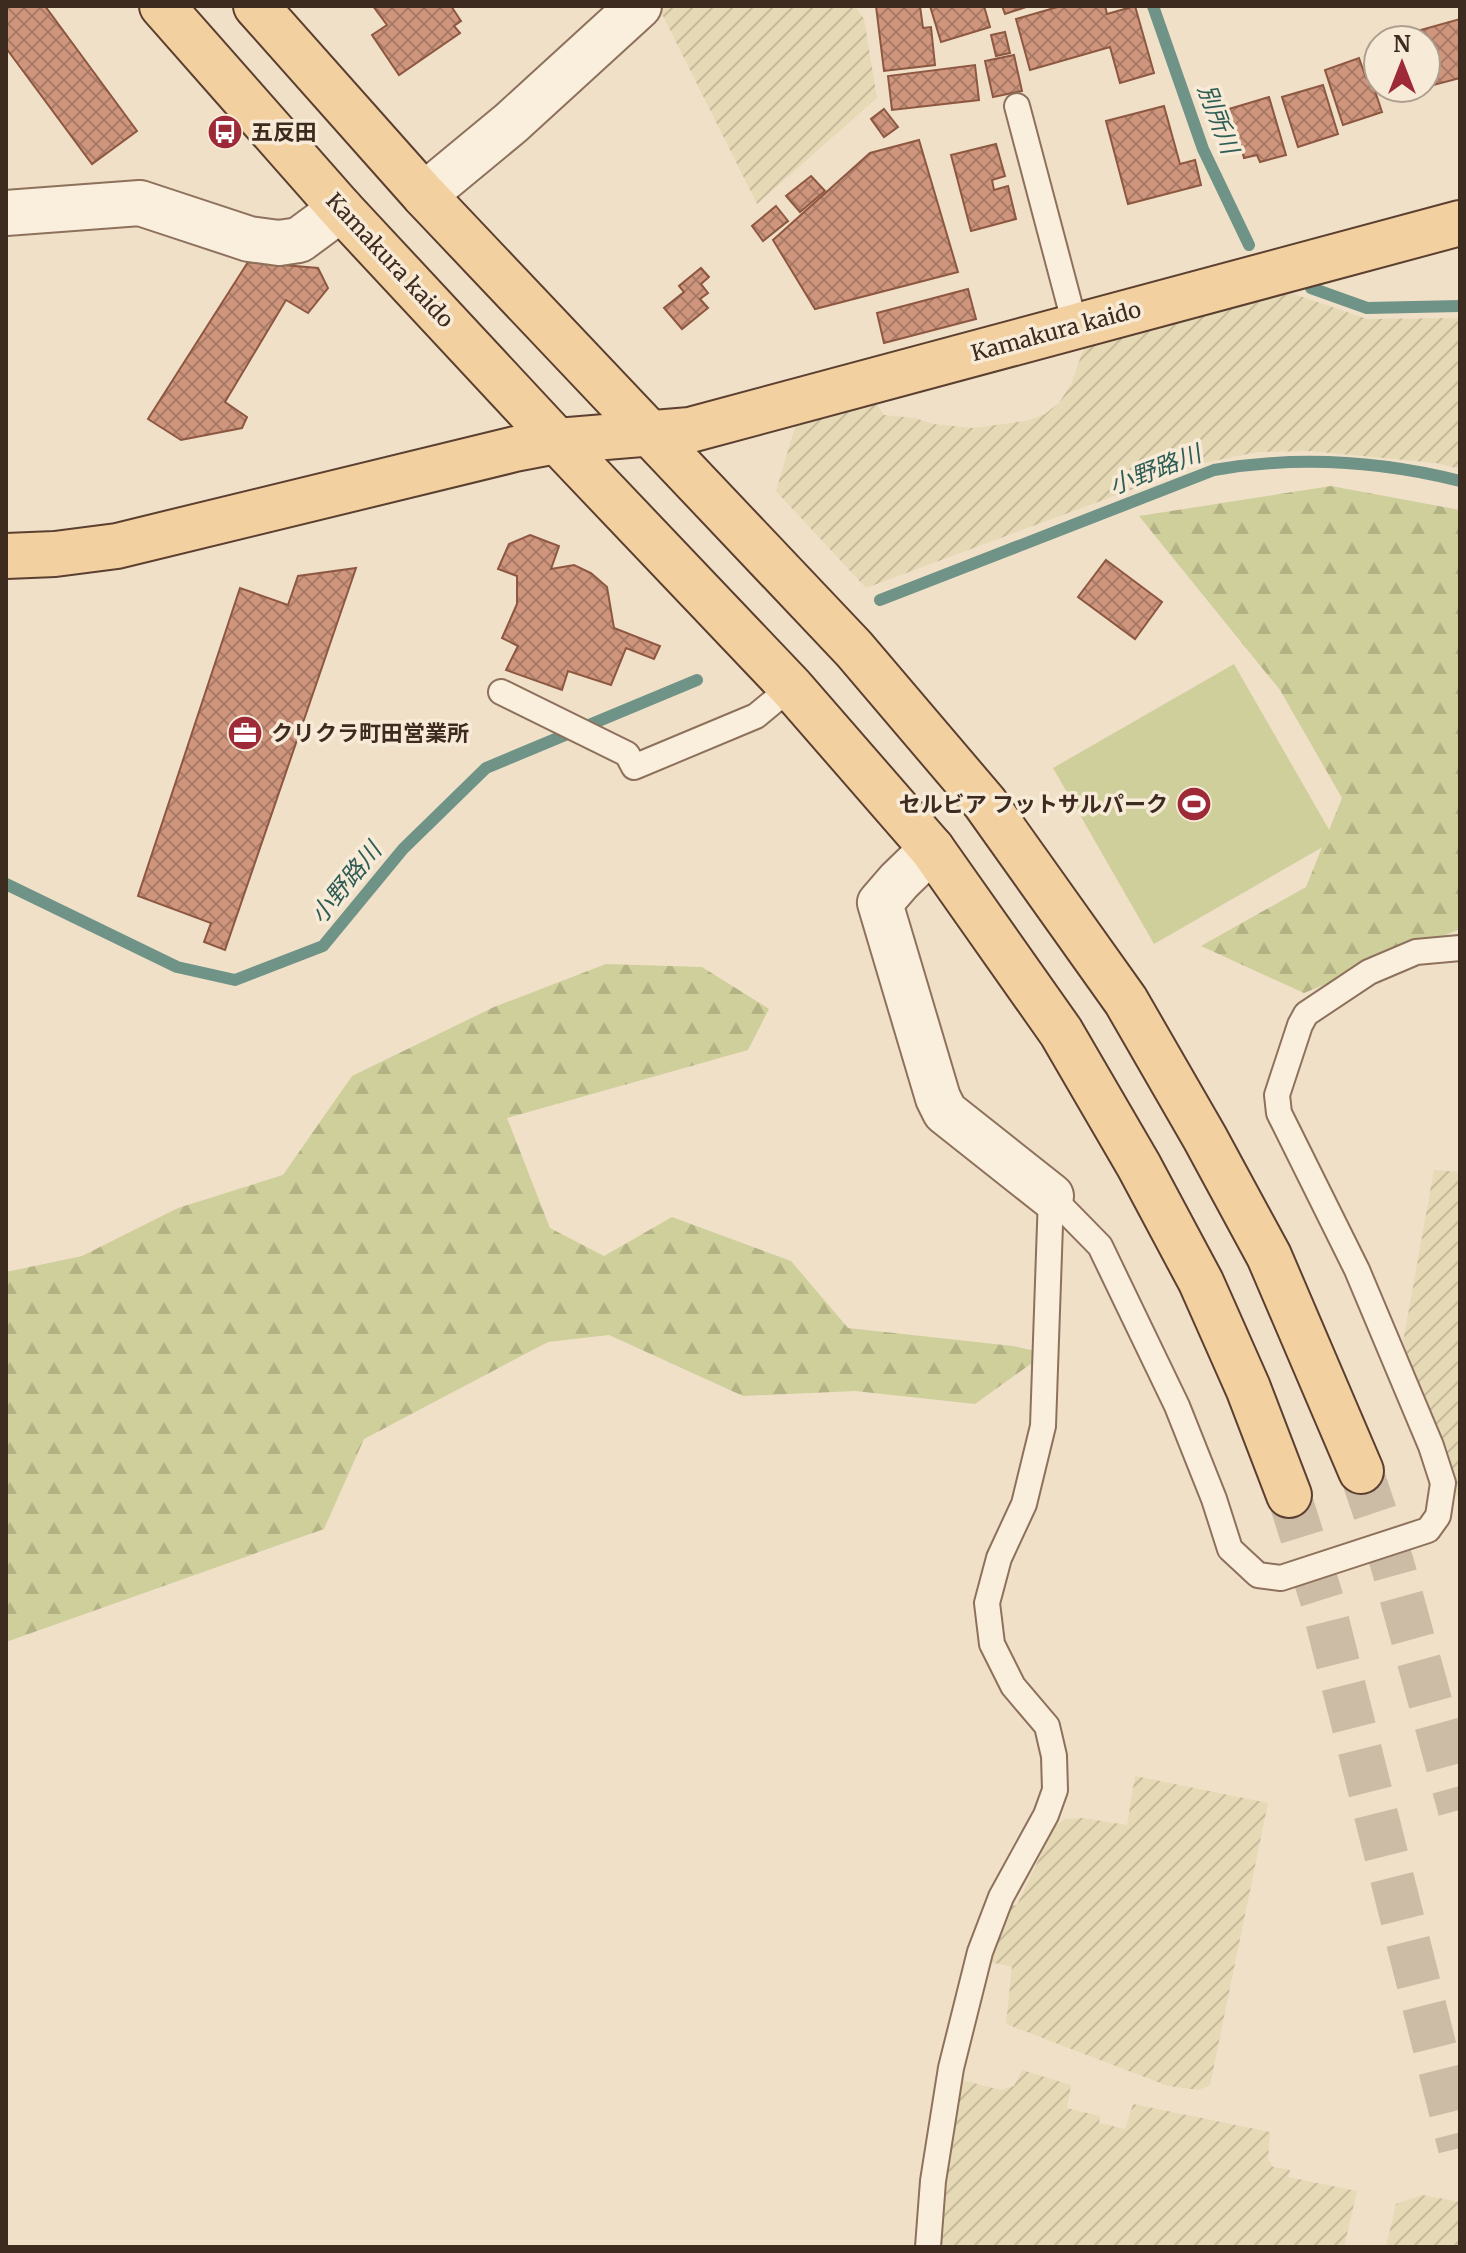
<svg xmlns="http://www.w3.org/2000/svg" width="1466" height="2253" font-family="Merriweather,'Noto Sans JP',serif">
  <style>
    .farmland { fill: url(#farmland-furrows) }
    .forest { fill: url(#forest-firs) }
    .garden { fill: #cecf9b }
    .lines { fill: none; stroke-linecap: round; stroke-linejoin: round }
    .stream { stroke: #6f9386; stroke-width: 12 }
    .building { fill: url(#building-cross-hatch); stroke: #8d5741; stroke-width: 2 }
    .primary-tunnel { stroke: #ccbca6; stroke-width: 44; stroke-dasharray: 44 22; stroke-linecap: butt }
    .service-casing { stroke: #8d715c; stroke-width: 28 }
    .minor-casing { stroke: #8d715c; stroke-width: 48 }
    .primary-casing { stroke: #5b3f30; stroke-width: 48 }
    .service { stroke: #faeedc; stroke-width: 24 }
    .minor { stroke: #faeedc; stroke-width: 44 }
    .primary { stroke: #f3d0a0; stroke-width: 44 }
    .labels { text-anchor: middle; stroke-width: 7; stroke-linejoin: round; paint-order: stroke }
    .poi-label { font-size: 22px; font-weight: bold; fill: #3d2b20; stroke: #f7ebd8; text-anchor: start }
    .street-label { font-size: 22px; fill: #3d2b20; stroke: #f7ebd8 }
    .water-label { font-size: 24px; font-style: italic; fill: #2f5d55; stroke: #f7ebd8 }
  </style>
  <defs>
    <pattern id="farmland-furrows" width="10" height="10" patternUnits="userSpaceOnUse" patternTransform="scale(2)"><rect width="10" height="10" fill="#e6d9b5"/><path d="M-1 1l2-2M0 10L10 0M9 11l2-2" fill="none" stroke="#c6ba9b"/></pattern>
    <pattern id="forest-firs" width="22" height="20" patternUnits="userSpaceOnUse" patternTransform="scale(2)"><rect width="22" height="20" fill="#cecf9b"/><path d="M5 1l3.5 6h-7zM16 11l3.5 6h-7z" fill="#b2b285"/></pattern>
    <pattern id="building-cross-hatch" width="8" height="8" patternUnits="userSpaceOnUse" patternTransform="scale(2)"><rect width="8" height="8" fill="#cf967d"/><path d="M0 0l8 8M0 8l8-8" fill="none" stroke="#a97b66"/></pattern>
  </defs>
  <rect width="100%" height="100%" fill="#f0e0c8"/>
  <g class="farmland">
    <polygon points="658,6 855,6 864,19 877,98 757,204"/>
    <polygon points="1291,293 1367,319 1460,318 1460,469 1436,463 1310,451 1258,452 1203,463 866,588 776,491 795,427 876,403 884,415 915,418 933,424 973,428 1026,421 1045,414 1059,403 1071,384 1085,345"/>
    <polygon points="1434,1170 1460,1172 1460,1504 1403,1342"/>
    <polygon points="1135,1776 1268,1803 1210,2085 1199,2090 1168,2086 1006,2024 1012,1967 986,1961 1004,1907 1017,1905 1054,1827 1065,1819 1083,1818 1127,1825"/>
    <polygon points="1022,2070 1071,2085 1067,2108 1100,2116 1099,2123 1125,2129 1133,2104 1270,2132 1268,2159 1273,2167 1290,2170 1288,2177 1357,2191 1344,2247 937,2247 958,2079 1001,2090 1014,2086"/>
    <polygon points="1422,2195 1460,2202 1460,2247 1386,2247 1396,2204"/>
  </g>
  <g class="forest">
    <polygon points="1331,486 1460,510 1460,929 1304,993 1201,946 1306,887 1342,798 1280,690 1139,516"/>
    <polygon points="606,964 702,967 769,1009 748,1050 507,1118 550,1228 604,1256 672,1217 791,1261 848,1328 1013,1346 1046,1353 975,1404 855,1391 743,1396 609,1335 548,1342 364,1439 324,1529 6,1642 6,1272 82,1256 178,1208 283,1175 352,1076 494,1007"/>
  </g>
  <polygon class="garden" points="1234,664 1335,840 1154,944 1053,768"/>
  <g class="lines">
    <g class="stream">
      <polyline points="1153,6 1203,149 1249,245"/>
      <polyline points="1311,288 1367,308 1460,306"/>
      <path d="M880 600 1214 470C1295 456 1380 461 1460 481"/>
      <polyline points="6,884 177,967 235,980 323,946 403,849 486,768 697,680"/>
    </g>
  </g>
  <g class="building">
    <polygon points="6,6 45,6 137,131 92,164 6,48"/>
    <polygon points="373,6 451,6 461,21 454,26 460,33 399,75 372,35 387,25"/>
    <polygon points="876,6 920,6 923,28 931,27 935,65 884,71"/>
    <polygon points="930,6 984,6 990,27 941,42"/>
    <polygon points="1002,6 1029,6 1005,14"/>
    <polygon points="1061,6 1105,6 1107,14 1135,6 1154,73 1120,83 1110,47 1030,70 1016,19"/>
    <polygon points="1460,19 1460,78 1426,87 1426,40 1385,40"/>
    <polygon points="1005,32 1010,53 996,56 991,35"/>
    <polygon points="1014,55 1022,91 993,97 985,61"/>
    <polygon points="1359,58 1366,78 1370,76 1382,112 1343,125 1325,70"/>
    <polygon points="975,65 979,100 892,110 888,76"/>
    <polygon points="1323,85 1338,134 1298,147 1282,97"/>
    <polygon points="1398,88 1423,88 1400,95"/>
    <polygon points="1269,97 1286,155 1260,162 1257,155 1244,158 1240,143 1228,146 1219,112"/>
    <polygon points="1164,106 1180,164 1195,160 1201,185 1128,204 1106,121"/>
    <polygon points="884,109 898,127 884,137 871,119"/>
    <polygon points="919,140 958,272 815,309 773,240 870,153"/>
    <polygon points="996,144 1005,176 992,180 994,190 1008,186 1016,219 971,231 951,155"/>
    <polygon points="811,176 825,191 800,212 786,196"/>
    <polygon points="776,206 788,221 763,241 752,226"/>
    <polygon points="248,262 318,268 328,288 308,313 286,300 225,402 247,417 242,428 181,440 148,419"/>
    <polygon points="701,268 709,277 701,284 708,293 700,299 708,308 682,329 664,308 684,292 679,286"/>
    <polygon points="968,289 976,319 884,343 877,313"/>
    <polygon points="530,535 559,546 551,569 574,565 591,573 607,587 614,628 660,646 654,659 626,648 611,685 568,671 562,690 506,670 518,646 502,638 517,604 517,576 498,569 509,544"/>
    <polygon points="1106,560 1162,602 1135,639 1078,597"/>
    <polygon points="356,568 225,950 204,942 211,923 138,896 240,588 288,605 298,576"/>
  </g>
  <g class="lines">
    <g class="primary-tunnel">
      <polyline points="1361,1471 1392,1563 1460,1810"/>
      <polyline points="1289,1495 1322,1600 1460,2148"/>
    </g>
    <defs>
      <g id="service">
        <polyline points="1017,106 1075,325"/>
        <polyline points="501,692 627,754 634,767 756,716 791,687"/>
        <polyline points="1051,1196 1100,1246 1177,1406 1214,1499 1230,1549 1258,1575 1281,1578 1428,1530 1438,1516 1443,1483 1431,1446 1357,1270 1279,1113 1277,1095 1300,1025 1306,1014 1369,972 1416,952 1460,948"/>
        <polyline points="928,2247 933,2181 951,2068 980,1952 1001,1897 1046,1815 1055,1790 1054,1756 1047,1726 1013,1686 992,1644 987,1603 999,1558 1024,1504 1043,1426 1051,1196"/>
      </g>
      <g id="minor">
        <polyline points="424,195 511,123 639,6"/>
        <polyline points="6,213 140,203 249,239 279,243 299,240 341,209"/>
        <polyline points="932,849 899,881 880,903 938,1098 945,1112 1051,1196"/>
      </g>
      <g id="primary">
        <polyline points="162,6 341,209 557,441 791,687 932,849 1061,1032 1139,1166 1201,1282 1248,1388 1289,1495"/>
        <polyline points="256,6 424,195 854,649 985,803 1126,1001 1205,1138 1269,1256 1361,1471"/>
        <polyline points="6,556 55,554 117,546 515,449 557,441 690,430 1460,223"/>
      </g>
    </defs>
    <use href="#service" class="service-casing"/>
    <use href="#minor" class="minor-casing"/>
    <use href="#primary" class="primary-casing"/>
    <use href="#service" class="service"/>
    <use href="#minor" class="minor"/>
    <use href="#primary" class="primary"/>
  </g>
  <defs>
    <symbol id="bus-disc" viewBox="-11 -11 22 22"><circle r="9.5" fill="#9e2a37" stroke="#f7ebd8"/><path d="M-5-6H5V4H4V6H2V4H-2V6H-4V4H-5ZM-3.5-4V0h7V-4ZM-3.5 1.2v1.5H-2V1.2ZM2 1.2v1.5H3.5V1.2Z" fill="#fff"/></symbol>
    <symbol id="office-disc" viewBox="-11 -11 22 22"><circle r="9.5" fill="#9e2a37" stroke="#f7ebd8"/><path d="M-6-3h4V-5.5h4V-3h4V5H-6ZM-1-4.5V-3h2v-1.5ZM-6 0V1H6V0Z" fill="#fff"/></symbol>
    <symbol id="stadium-disc" viewBox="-11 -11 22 22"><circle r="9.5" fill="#9e2a37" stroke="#f7ebd8"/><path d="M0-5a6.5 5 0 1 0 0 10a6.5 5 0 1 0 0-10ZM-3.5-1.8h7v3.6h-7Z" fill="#fff"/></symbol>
  </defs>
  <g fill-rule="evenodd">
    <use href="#bus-disc" x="205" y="112" width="40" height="40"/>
    <use href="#office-disc" x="225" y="713" width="40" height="40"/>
    <use href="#stadium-disc" x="1174" y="784" width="40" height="40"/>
  </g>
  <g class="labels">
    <g class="poi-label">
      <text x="251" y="140">五反田</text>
      <text x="271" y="741">クリクラ町田営業所</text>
      <text x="1168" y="812" text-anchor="end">セルビア フットサルパーク</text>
    </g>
    <g class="street-label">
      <text transform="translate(390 260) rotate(47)" y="8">Kamakura kaido</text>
      <text transform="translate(1056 331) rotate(-15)" y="8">Kamakura kaido</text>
    </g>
    <g class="water-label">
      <text transform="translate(1218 119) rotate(69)" y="8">別所川</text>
      <text transform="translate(1155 470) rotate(-21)" y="8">小野路川</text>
      <text transform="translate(346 883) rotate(-51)" y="8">小野路川</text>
    </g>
  </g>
  <rect width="1466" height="2253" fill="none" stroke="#3d2b20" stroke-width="16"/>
  <g transform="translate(1402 64)"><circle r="38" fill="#f7ebd8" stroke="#ad9e8e" stroke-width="2"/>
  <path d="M0-6L14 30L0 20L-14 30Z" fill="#9e2a37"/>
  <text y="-12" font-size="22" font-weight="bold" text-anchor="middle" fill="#3d2b20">N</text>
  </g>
</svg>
